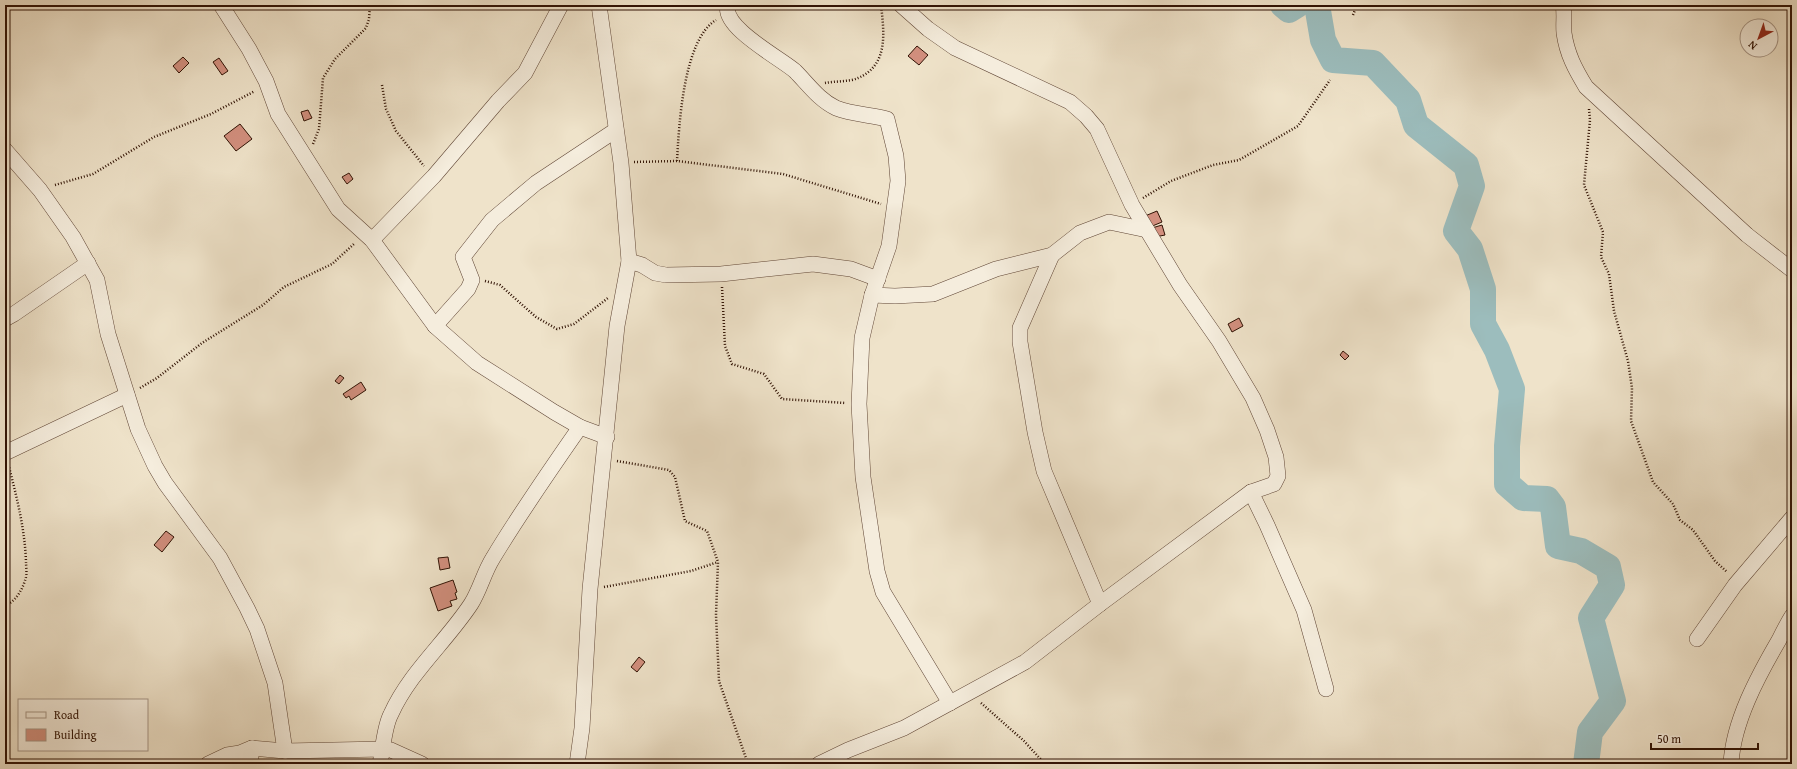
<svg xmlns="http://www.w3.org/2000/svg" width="1797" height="769" font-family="'Gentium Book Plus',serif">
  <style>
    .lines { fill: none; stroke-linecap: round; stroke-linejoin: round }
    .river { stroke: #9cbdbd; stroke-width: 26 }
    .building { fill: #d28f7e; stroke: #301204 }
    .street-casing { stroke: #604636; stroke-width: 16 }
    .path { stroke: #301204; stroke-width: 2.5; stroke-dasharray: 1 2; stroke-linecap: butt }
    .street { stroke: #f5eddd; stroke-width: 15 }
  </style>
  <rect width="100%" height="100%" fill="#efe3ca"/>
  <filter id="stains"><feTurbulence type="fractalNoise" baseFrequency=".005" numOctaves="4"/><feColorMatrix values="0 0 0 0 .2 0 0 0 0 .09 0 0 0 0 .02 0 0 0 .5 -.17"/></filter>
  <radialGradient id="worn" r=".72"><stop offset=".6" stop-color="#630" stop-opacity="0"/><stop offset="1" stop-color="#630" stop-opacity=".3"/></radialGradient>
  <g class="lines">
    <g class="river">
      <polyline points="1283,5 1289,10 1297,5"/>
      <polyline points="1317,5 1323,40 1333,60 1373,63 1408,100 1416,125 1466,165 1472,186 1456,231 1470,249 1483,289 1483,324 1497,350 1512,389 1507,446 1507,484 1523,498 1547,499 1553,507 1558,546 1581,551 1608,567 1612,585 1591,618 1613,701 1590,732 1586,764"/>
    </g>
  </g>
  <g class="building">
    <polygon points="917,46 928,55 919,65 908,56"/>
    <polygon points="183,57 189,63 179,73 173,66"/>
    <polygon points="219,58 228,71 222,75 213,62"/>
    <polygon points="308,110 312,118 304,121 301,112"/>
    <polygon points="240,124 252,139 236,151 224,136"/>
    <polygon points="349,173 353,179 347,184 342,177"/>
    <polygon points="1157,211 1162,222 1150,227 1145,216"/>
    <polygon points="1162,225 1165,235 1155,237 1152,228"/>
    <polygon points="1239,318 1243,326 1232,332 1228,324"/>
    <polygon points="1343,351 1349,356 1345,360 1340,355"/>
    <polygon points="340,375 344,378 339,384 335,381"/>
    <polygon points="361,382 366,390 351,400 349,396 346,398 343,394"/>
    <polygon points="166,531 174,537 162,552 154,545"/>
    <polygon points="448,557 450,568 440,570 438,558"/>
    <polygon points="453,580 457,592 455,593 457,599 450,601 452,606 438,611 430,588"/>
    <polygon points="639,657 645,662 637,672 631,667"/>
  </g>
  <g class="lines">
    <defs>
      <g id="street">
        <polyline points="221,5 249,49 266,81 278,114 338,209 372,240 435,326 477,363 554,412 580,427 607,437"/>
        <path d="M728 5C721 27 780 58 795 71 808 84 819 100 836 108 851 114 871 115 887 119L896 156 898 181 889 246 872 295 862 338 859 404 863 477 877 571 883 592 950 703"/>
        <path d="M1563 5C1565 14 1563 23 1564 33 1567 54 1575 69 1586 87L1747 235 1792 270"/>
        <polyline points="5,150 40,190 73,237 97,280 108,334 138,429 155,466 165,483 220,558 247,608 257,629 275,683 285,751"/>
        <polyline points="372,240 434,176 498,101 525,73 561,5"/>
        <polyline points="1052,255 1020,328 1020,342 1035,432 1044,471 1100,604"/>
        <polyline points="629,261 642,265 655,273 666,275 721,274 813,264 851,269 878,279"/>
        <polyline points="872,295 895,296 933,294 996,269 1052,255 1080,233 1109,222 1147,230"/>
        <polyline points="5,319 14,314 88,263"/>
        <polyline points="435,326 468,289 472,280 463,257 492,220 536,183 616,130"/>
        <polyline points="5,453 127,395"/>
        <polyline points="1251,492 1267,525 1304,610 1326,689"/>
        <polyline points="1697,639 1735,585 1792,518"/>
        <polyline points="208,764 227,755 240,753 252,748 285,751 383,749 391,750 422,764"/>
        <polyline points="250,764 252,748"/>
        <path d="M380 764C383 749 384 727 391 714 410 672 446 642 471 604 480 590 484 572 493 558 520 513 550 470 580 427"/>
        <polyline points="577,764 582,728 590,589 617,326 629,261 621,163 599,5"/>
        <polyline points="819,764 848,750 904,728 1025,662 1100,604 1251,492 1274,484 1278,476 1276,457 1267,430 1253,398 1219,341 1180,285 1132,205 1097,129 1086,116 1070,102 955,48 928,29 901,5"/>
        <path d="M1731 764C1733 722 1758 676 1779 640 1783 632 1787 624 1792 616"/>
      </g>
    </defs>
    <use href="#street" class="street-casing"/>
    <g class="path">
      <polyline points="1353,15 1357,5"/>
      <path d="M825 83C835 81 849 82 858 78 889 65 884 32 881 5"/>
      <polyline points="382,85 386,109 396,131 424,166"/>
      <polyline points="1589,109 1590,120 1584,185 1603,232 1601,257 1609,274 1614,311 1628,361 1632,388 1631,421 1653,482 1673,504 1680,520 1693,530 1715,561 1727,572"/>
      <polyline points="313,144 319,129 323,78 335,59 366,28 369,19 370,5"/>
      <path d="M677 161C679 126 683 40 716 20"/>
      <polyline points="634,162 677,161 783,174 881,204"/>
      <polyline points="55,185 93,174 154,137 211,114 255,91"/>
      <polyline points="1143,198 1171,181 1213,165 1239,160 1298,126 1330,80"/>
      <polyline points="485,281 500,285 536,317 557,329 574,324 608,298"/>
      <polyline points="722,287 725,346 732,364 764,374 782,399 846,403"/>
      <polyline points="140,388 157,378 202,343 263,305 284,287 332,264 355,243"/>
      <polyline points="617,461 669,470 675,477 685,521 707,531 718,562 716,615 719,681 748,764"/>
      <polyline points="604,587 691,571 718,562"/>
      <path d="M5 606C16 601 23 589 26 577 27 572 26 566 26 562 25 530 17 498 9 467"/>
      <polyline points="981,703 1024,741 1045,764"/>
    </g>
    <use href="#street" class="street"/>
  </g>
  <rect width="1797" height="769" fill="none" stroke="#efe3ca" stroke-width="20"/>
  <rect x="6" y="6" width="1785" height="757" fill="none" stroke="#301204" stroke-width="2"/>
  <rect x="10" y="10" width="1777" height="749" fill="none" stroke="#301204"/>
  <rect x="18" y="699" width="130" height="52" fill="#f5eddd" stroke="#a69586"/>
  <rect x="26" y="712" width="20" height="6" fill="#f5eddd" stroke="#a69586"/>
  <text x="54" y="719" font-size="12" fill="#301204">Road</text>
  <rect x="26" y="729" width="20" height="12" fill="#d28f7e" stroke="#a69586"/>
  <text x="54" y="739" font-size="12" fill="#301204">Building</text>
  <g transform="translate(1759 38) rotate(221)"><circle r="19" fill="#f5eddd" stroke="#a69586"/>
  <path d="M0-3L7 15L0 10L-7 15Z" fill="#8f2418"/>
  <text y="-6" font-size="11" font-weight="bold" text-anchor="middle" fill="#301204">N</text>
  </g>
  <path d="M1651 743v6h107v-6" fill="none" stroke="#301204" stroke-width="2"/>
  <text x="1657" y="743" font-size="12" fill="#301204" stroke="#f5eddd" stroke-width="3" paint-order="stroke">50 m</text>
  <rect width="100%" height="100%" filter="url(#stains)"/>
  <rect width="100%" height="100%" fill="url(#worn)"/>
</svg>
